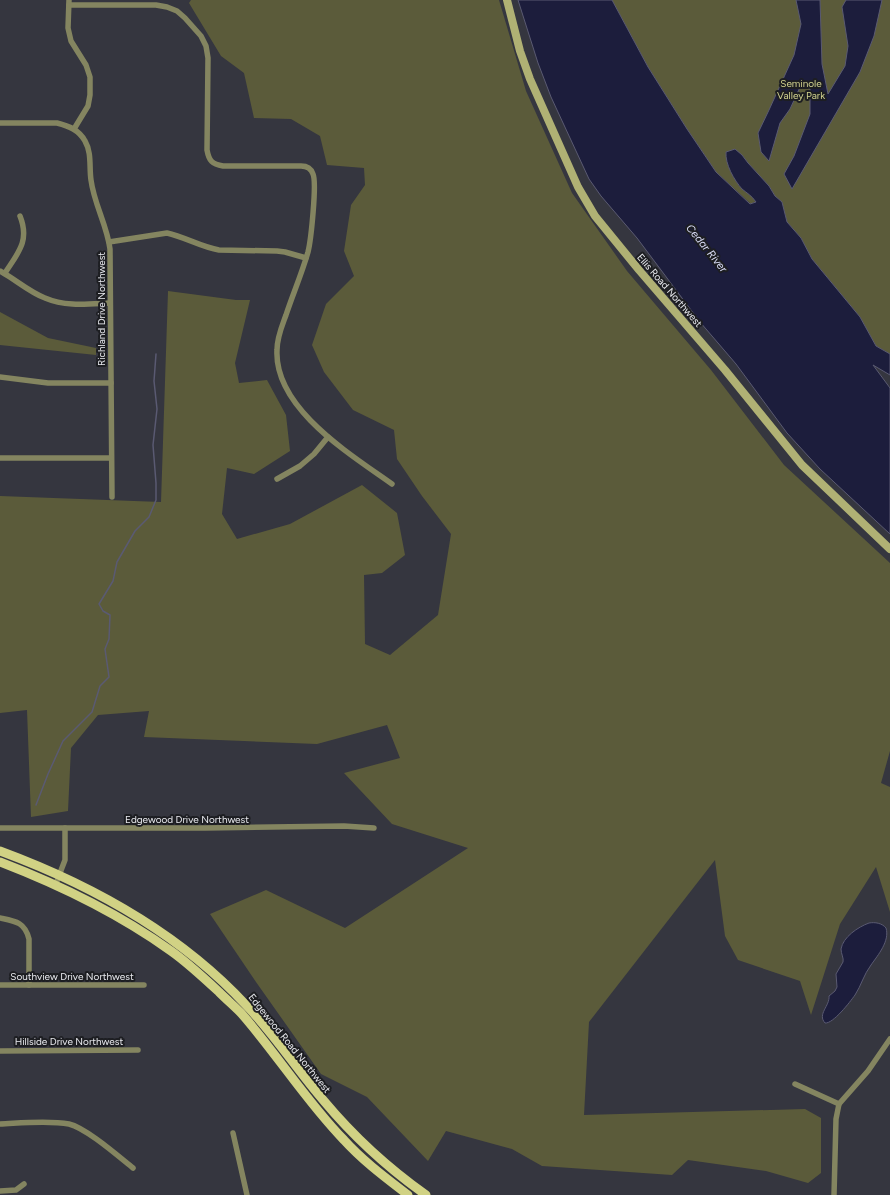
<svg xmlns="http://www.w3.org/2000/svg" width="890" height="1195" font-family="Figtree,sans-serif">
  <style>
    .green { fill: #5b5b3a }
    .water { fill: #1c1d3c; stroke: #5a5a72 }
    .lines { fill: none; stroke-linecap: round; stroke-linejoin: round }
    .stream { stroke: #5a5a72; stroke-width: 1.5 }
    .street { stroke: #848560; stroke-width: 5.5 }
    .secondary { stroke: #b0b174; stroke-width: 8 }
    .primary { stroke: #d1d284; stroke-width: 9 }
    .labels { text-anchor: middle; stroke-width: 4; stroke-linejoin: round; paint-order: stroke }
    .park-label { font-size: 10px; fill: #d2d38f; stroke: #1d1e22 }
    .street-label { font-size: 10px; fill: #e9eaef; stroke: #1d1e22 }
    .water-label { font-size: 11px; font-style: italic; fill: #d9dcf6; stroke: #1d1e22 }
  </style>
  <rect width="100%" height="100%" fill="#35363f"/>
  <g class="green">
    <polygon points="191,0 499,0 526,91 572,193 627,271 711,370 784,465 890,563 890,751 881,783 890,787 890,912 876,867 840,924 811,1015 800,981 738,960 725,936 715,860 589,1022 584,1115 805,1109 821,1118 821,1173 808,1183 766,1171 688,1160 672,1175 542,1166 512,1149 446,1131 428,1161 367,1097 321,1074 256,982 210,914 266,890 345,928 468,848 392,824 344,773 400,758 387,725 317,744 144,737 149,711 98,715 71,748 68,811 31,817 27,710 0,713 0,496 161,502 168,291 236,300 250,300 235,363 239,383 267,380 286,415 290,451 254,474 227,468 222,514 237,539 290,524 362,485 397,513 405,555 382,573 364,575 365,644 390,655 438,615 451,534 422,496 397,459 394,430 353,410 324,372 312,345 326,304 354,276 344,251 351,205 365,185 364,168 327,165 320,136 291,119 254,118 244,73 221,56 189,3"/>
    <polygon points="612,0 890,0 890,354 876,346 860,317 812,259 801,238 787,222 782,202 775,196 769,186 748,163 742,155 744,190 752,195 756,201 751,204 716,172 687,129 648,67"/>
    <polygon points="0,312 48,338 96,348 96,355 0,345"/>
  </g>
  <g class="water">
    <path d="M518 0H612L648 67 687 129 716 172 750 204 756 202C752 196 747 193 742 189 734 180 725 164 726 152L735 149 742 155 748 163 769 186 775 196 782 202 787 222 801 238 812 259 860 317 876 346 890 354V375L873 365 890 388V534L820 469 787 433 736 364 700 322 637 238 601 196 589 179 551 97 538 63Z"/>
    <polygon points="796,0 820,0 822,64 828,94 845,66 848,46 842,7 846,0 882,0 874,36 860,72 792,189 784,174 794,156 810,114 810,83 801,85 790,109 780,123 769,161 761,152 758,133 769,110 794,55 801,24"/>
    <path d="M869 923C875 922 882 923 886 928 890 941 878 955 871 965 864 974 861 986 855 995 850 1002 833 1024 825 1023 817 1014 830 1006 829 996L835 991 837 987 836 974 843 962C844 958 841 954 841 949 843 937 858 927 869 923Z"/>
  </g>
  <g class="lines">
    <polyline class="stream" points="36,805 48,774 63,741 92,712 100,686 109,677 105,649 109,639 110,615 103,611 99,604 113,581 117,562 135,531 149,517 156,500 156,483 153,445 157,409 154,381 156,354"/>
    <g class="street">
      <polyline points="69,0 68,28 71,41 86,65 90,77 90,95 88,106 74,129"/>
      <path d="M69 5H156L167 7 177 11 185 18 201 36 206 46 208 58 207 150C209 161 212 164 223 166H301C307 166 311 168 313 174 317 183 311 240 308 252 302 273 293 294 286 315 282 326 277 337 277 350 274 408 350 454 392 484"/>
      <path d="M0 123H57C69 126 79 130 85 141 92 153 89 167 91 180 94 204 107 225 110 249L112 497"/>
      <path d="M109 242 167 233C185 237 201 247 219 250L277 251 285 252 306 258"/>
      <path d="M0 271C15 279 29 292 45 298 66 307 88 304 110 303"/>
      <path d="M5 273C18 253 30 241 20 216"/>
      <polyline points="0,377 48,383 111,383"/>
      <polyline points="0,458 111,458"/>
      <polyline points="277,479 300,466 314,454 328,437"/>
      <polyline points="0,828 205,828 344,826 374,828"/>
      <polyline points="55,886 65,860 65,828"/>
      <path d="M0 918C15 921 25 922 29 939V985"/>
      <polyline points="0,985 144,985"/>
      <polyline points="0,1051 138,1050"/>
      <polyline points="795,1084 839,1104"/>
      <path d="M0 1124C21 1123 48 1120 69 1124 86 1128 118 1156 133 1168"/>
      <polyline points="233,1133 247,1195"/>
      <polyline points="0,1191 16,1190 24,1184"/>
      <polyline points="834,1195 836,1119 839,1104 868,1071 890,1039"/>
    </g>
    <polyline class="secondary" points="507,0 520,51 530,79 578,187 595,216 639,270 725,370 802,465 890,549"/>
    <g class="primary">
      <path d="M0 851C92 885 179 933 246 1005 275 1035 297 1070 324 1101 354 1137 388 1168 426 1195"/>
      <path d="M0 862C60 885 119 914 171 951 188 963 204 978 219 992 226 999 234 1006 241 1013 277 1054 306 1101 344 1140 363 1161 386 1178 408 1195"/>
    </g>
  </g>
  <g class="labels">
    <g class="park-label">
      <text x="801" y="87">Seminole<tspan x="801" dy="12">Valley Park</tspan></text>
    </g>
    <g class="street-label">
      <text transform="translate(670 290) rotate(49)" y="4">Ellis Road Northwest</text>
      <text transform="translate(101 309) rotate(-90)" y="4">Richland Drive Northwest</text>
      <text x="187" y="823">Edgewood Drive Northwest</text>
      <text x="72" y="980">Southview Drive Northwest</text>
      <text x="69" y="1045">Hillside Drive Northwest</text>
      <text transform="translate(290 1043) rotate(51)" y="4">Edgewood Road Northwest</text>
    </g>
    <g class="water-label">
      <text transform="translate(707 248) rotate(51)" y="4">Cedar River</text>
    </g>
  </g>
</svg>
